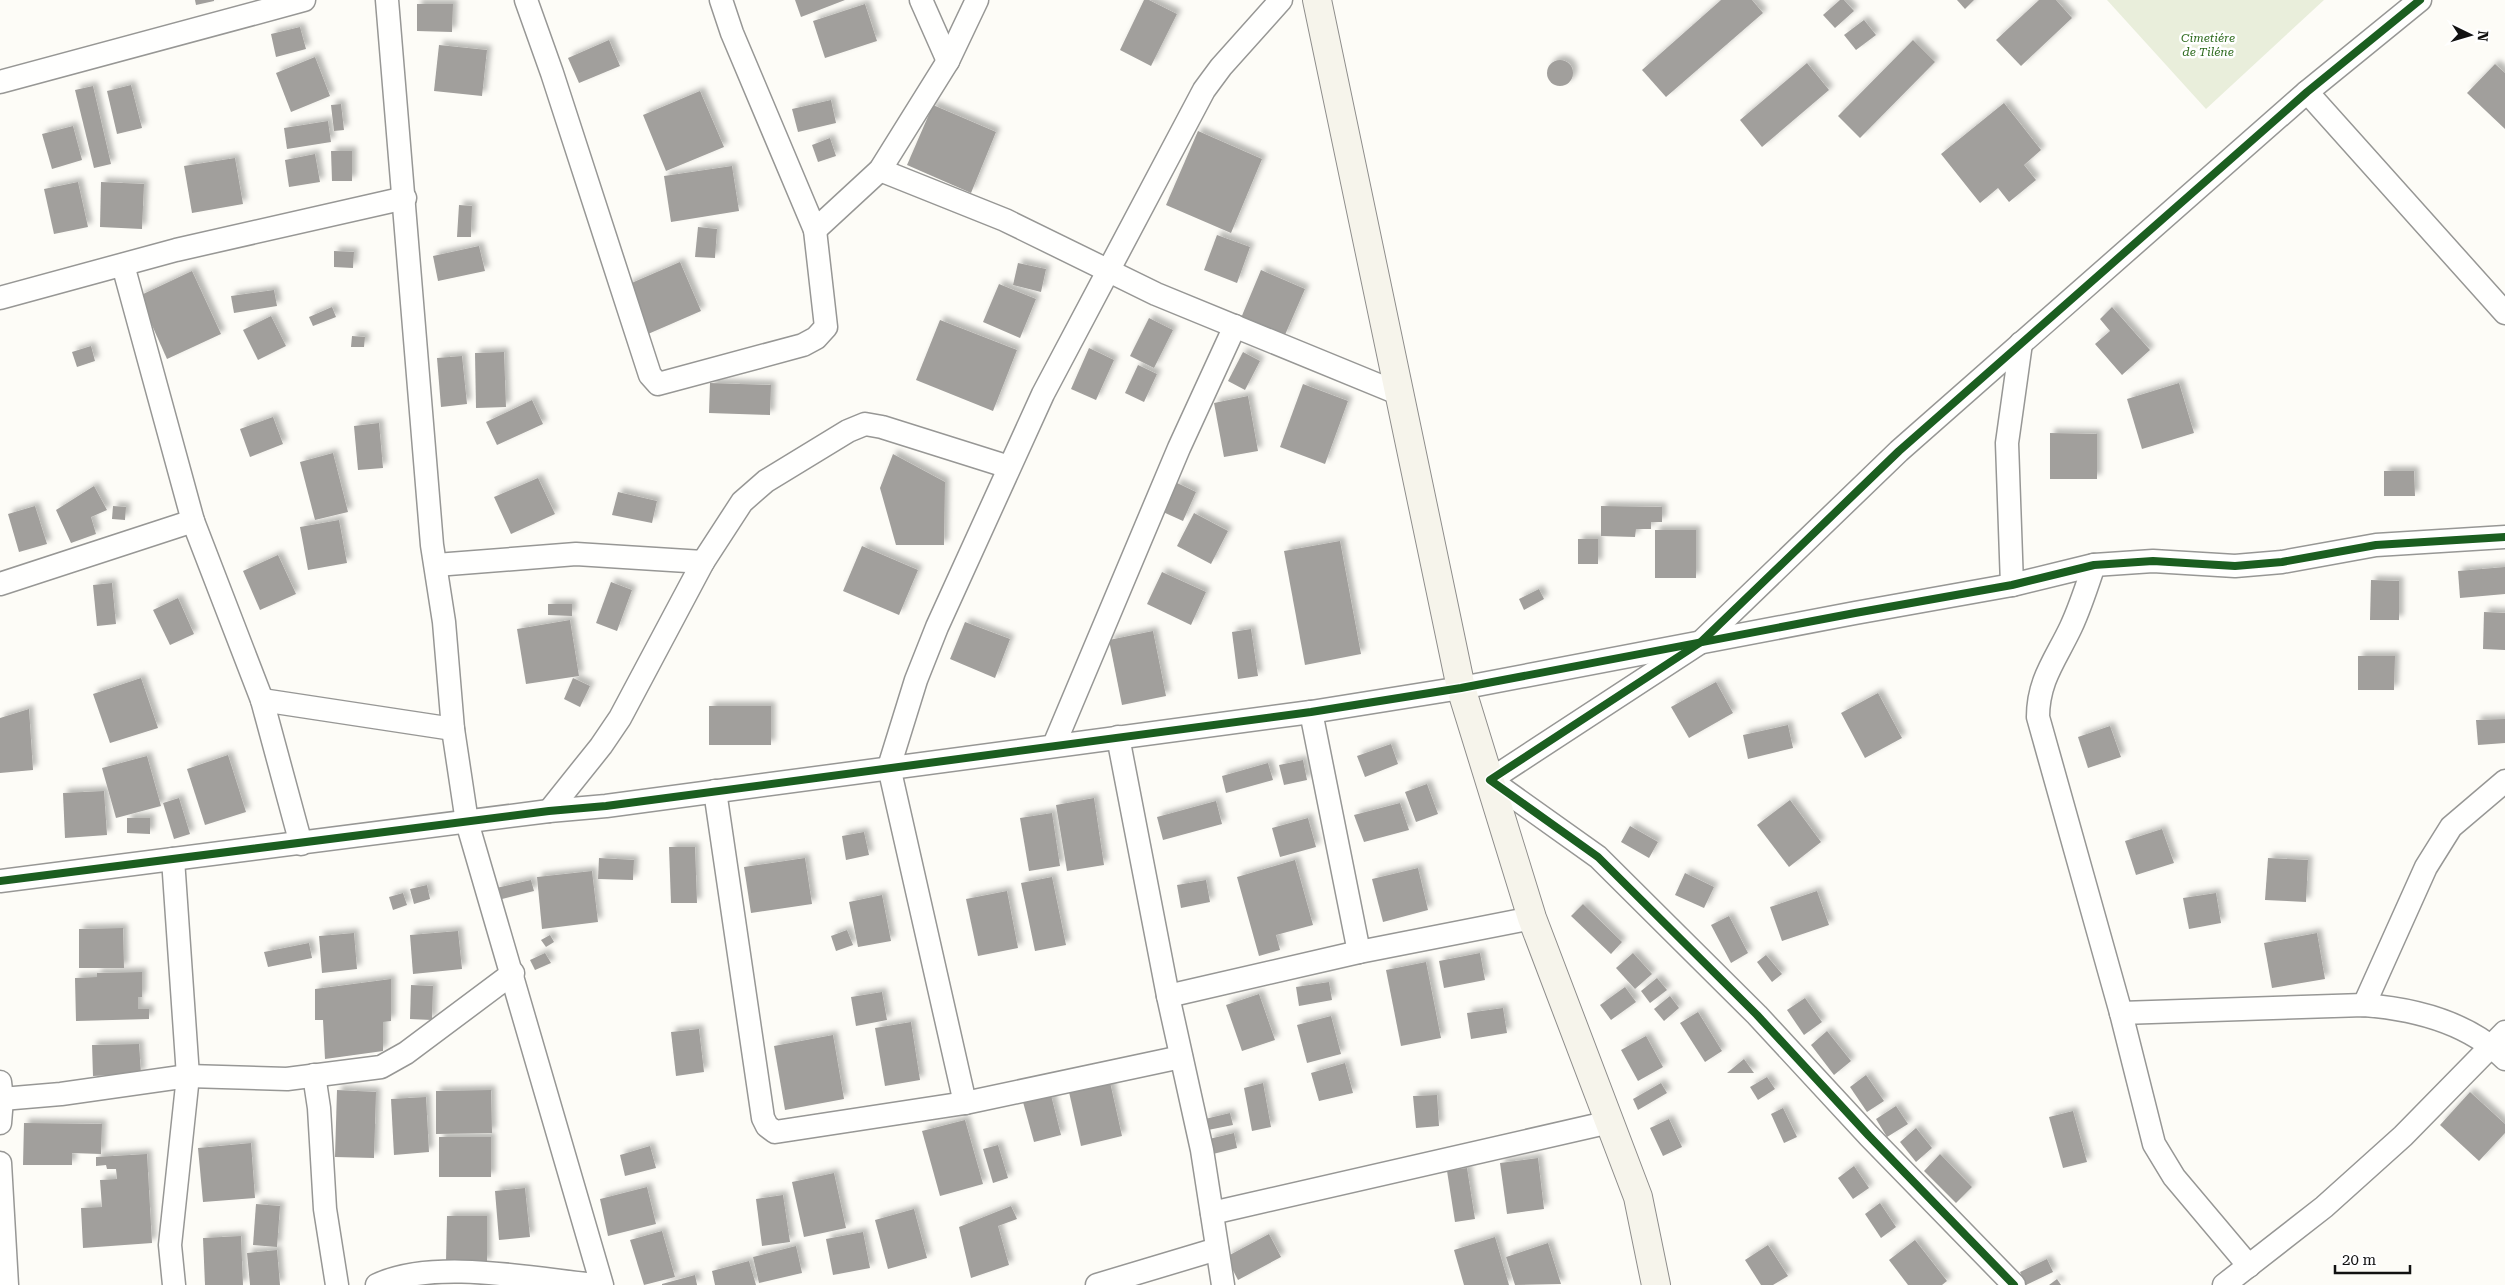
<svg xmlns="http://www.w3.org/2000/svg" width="2505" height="1285" font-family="'Roboto Serif',serif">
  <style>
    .cemetery { fill: #e9eedb }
    .building { fill: #a19f9c; filter: url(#shadow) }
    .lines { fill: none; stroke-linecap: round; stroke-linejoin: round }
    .street-casing { stroke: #979795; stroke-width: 25 }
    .secondary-casing { stroke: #8e8d8b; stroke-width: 30 }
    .street { stroke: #fffffe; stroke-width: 22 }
    .secondary { stroke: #f6f4eb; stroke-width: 28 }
    .cycleway-casing { stroke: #fff; stroke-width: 11 }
    .cycleway { stroke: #1b5e20; stroke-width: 8 }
    .labels { text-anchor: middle; stroke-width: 5; stroke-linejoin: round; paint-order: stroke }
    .park-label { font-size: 12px; font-style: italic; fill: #2f6b1f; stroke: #fff }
  </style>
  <defs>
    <filter id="shadow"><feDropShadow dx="4.5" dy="-4.5" stdDeviation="2.5" flood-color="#0004"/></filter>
  </defs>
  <rect width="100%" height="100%" fill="#fdfcf7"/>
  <polygon class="cemetery" points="2107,0 2324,0 2206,109"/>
  <g class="building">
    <polygon points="195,0 214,0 214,1 196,5"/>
    <polygon points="795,0 845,0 801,17"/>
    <polygon points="1144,0 1149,0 1177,14 1151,66 1120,50"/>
    <polygon points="1721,0 1752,0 1763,13 1666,97 1642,70"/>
    <polygon points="1840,0 1844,0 1854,11 1835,28 1823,15"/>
    <polygon points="1957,0 1974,0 1965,9"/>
    <polygon points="2039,0 2056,0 2072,18 2021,66 1996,40"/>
    <polygon points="417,4 453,4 452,32 417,31"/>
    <polygon points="865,4 877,41 825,58 813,21"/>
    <polygon points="1864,20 1876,35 1856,50 1844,35"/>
    <polygon points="300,27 306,49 276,57 271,34"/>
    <polygon points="609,40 620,66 579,83 568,58"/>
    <polygon points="1913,40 1935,62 1860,138 1838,116"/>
    <polygon points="439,45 487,50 482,96 434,91"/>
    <polygon points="315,57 330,96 291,112 276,73"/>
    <circle cx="1560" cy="73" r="13"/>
    <polygon points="1807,63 1829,90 1762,147 1740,120"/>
    <polygon points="2495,64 2505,73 2505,129 2467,93"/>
    <polygon points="131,85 142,128 117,134 107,91"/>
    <polygon points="93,86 111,164 94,168 75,90"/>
    <polygon points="700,91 724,147 666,171 643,115"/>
    <polygon points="831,100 836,123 798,132 792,109"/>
    <polygon points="2004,103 2041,150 2024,165 2036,180 2009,202 1998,188 1980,203 1941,154"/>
    <polygon points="341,104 344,130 334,131 331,105"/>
    <polygon points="933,105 996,132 971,193 907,165"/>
    <polygon points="328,121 331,142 287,149 284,128"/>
    <polygon points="73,126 82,160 52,169 42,134"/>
    <polygon points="1198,131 1262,159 1231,233 1166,205"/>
    <polygon points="830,138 836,156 818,162 812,145"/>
    <polygon points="331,151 352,151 352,181 332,181"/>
    <polygon points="315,154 320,182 289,187 285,160"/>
    <polygon points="235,158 243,204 192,213 184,166"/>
    <polygon points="732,166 739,211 671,222 664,176"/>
    <polygon points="78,182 88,227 54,234 44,189"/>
    <polygon points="101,182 144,184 142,229 100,227"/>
    <polygon points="459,205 472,206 471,237 457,237"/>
    <polygon points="698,227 717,229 715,258 695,257"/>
    <polygon points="1217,235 1250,247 1237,283 1204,270"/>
    <polygon points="479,246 485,271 438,281 433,256"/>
    <polygon points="334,251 354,252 353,268 334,267"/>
    <polygon points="680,262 701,311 648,334 627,285"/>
    <polygon points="1018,263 1046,269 1041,292 1013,285"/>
    <polygon points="1261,270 1305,289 1284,337 1241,318"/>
    <polygon points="192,271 221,334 167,359 139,296"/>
    <polygon points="999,284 1036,299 1020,338 983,322"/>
    <polygon points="274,290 277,306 234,313 231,296"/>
    <polygon points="332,307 336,317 313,326 309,317"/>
    <polygon points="2112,307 2150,350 2122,375 2095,344 2110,331 2100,319"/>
    <polygon points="271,316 286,346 258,360 243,330"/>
    <polygon points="1149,318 1173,330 1154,368 1130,356"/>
    <polygon points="940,320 1017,350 993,411 916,380"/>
    <polygon points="352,336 365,337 364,347 351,347"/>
    <polygon points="91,346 95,361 77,367 72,352"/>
    <polygon points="1089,348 1114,360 1096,400 1071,389"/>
    <polygon points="504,352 506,407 476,408 475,353"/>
    <polygon points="1243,352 1260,361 1245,390 1228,381"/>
    <polygon points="462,356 467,404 441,407 437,358"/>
    <polygon points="1138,365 1157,374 1144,402 1125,393"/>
    <polygon points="710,383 771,385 770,415 709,413"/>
    <polygon points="2179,383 2194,433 2142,449 2127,399"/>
    <polygon points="1303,384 1348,401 1325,464 1280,447"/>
    <polygon points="1248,396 1258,451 1224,457 1214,403"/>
    <polygon points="532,400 543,424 497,445 486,422"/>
    <polygon points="273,417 283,444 250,457 240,429"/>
    <polygon points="379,423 383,468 358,470 354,426"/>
    <polygon points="2050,433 2097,434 2097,479 2050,479"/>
    <polygon points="333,453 348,512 315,520 300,462"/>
    <polygon points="893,454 945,482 944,545 896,545 880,488"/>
    <polygon points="2384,471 2414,471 2415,496 2384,496"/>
    <polygon points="538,478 555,514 511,534 494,497"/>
    <polygon points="1177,483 1196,492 1183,521 1163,512"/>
    <polygon points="94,486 107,510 91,517 96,534 71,543 56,510"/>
    <polygon points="618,492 657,501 652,523 612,515"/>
    <polygon points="35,506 47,544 19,552 8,514"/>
    <polygon points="113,506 126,507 125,520 112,519"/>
    <polygon points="1601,506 1662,507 1662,522 1651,522 1651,529 1636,529 1635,537 1601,536"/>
    <polygon points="1194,513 1228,531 1211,564 1177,546"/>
    <polygon points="339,520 347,563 308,570 300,527"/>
    <rect x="1655" y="530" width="41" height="48"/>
    <rect x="1578" y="539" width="20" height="25"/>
    <polygon points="1340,541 1361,654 1305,665 1284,551"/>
    <polygon points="862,546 918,570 899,615 843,591"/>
    <polygon points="278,555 296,594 260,610 243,571"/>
    <polygon points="2505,567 2505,594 2460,598 2458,571"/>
    <polygon points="1162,572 1206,592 1191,625 1147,604"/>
    <polygon points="2371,580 2399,581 2399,620 2370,620"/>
    <polygon points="611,582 632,590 617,631 596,623"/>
    <polygon points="112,583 116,624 97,626 93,585"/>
    <polygon points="1539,589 1544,599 1524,610 1519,599"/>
    <polygon points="178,598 194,634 170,645 153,610"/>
    <polygon points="548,604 572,604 572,616 548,615"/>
    <polygon points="2484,612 2505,613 2505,650 2483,649"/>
    <polygon points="570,620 579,676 526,684 517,629"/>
    <polygon points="965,622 1010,639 995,678 950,659"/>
    <polygon points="1251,629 1258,676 1238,679 1232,632"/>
    <polygon points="1153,631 1166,696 1122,705 1109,640"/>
    <polygon points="2358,656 2395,656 2394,690 2358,690"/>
    <polygon points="141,678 158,728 110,743 93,694"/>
    <polygon points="573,678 590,686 580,707 564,699"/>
    <polygon points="1716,682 1733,713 1689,738 1671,707"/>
    <polygon points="1878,693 1902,738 1865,758 1841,713"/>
    <rect x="709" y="706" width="62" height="39"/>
    <polygon points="29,709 33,770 0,773 0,718"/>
    <polygon points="2505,719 2505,743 2478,745 2476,720"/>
    <polygon points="1788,725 1793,748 1748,759 1743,735"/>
    <polygon points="2110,726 2121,757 2088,768 2078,737"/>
    <polygon points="1391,744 1398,764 1365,777 1357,756"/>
    <polygon points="228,755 246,812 205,825 187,769"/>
    <polygon points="147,756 161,806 116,818 102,768"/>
    <polygon points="1303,760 1307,780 1284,785 1279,765"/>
    <polygon points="1268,763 1273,780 1226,793 1222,776"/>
    <polygon points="1427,784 1438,814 1416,822 1405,792"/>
    <polygon points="104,791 107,835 65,838 63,793"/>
    <polygon points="179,798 190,834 174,839 163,803"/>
    <polygon points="1094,798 1104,865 1067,871 1056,805"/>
    <polygon points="1790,800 1821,842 1789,867 1757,825"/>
    <polygon points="1216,801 1222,824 1163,840 1157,817"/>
    <polygon points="1400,803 1409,830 1364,842 1354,815"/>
    <polygon points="1052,813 1060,866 1029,871 1020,818"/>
    <polygon points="127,818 150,818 150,834 127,833"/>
    <polygon points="1308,818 1316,847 1280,857 1272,828"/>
    <polygon points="1630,826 1658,842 1649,858 1621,842"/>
    <polygon points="2162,829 2174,863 2136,875 2125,841"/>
    <polygon points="864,832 869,855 846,860 842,836"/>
    <polygon points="669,847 695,847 697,903 671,903"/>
    <polygon points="599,858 634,860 633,880 598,879"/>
    <polygon points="805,858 812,904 751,913 744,867"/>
    <polygon points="2268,858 2308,860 2306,902 2265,900"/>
    <polygon points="1295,860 1313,925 1276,935 1280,950 1259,956 1237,877"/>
    <polygon points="1418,868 1428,910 1383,922 1372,879"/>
    <polygon points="592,871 598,922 542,929 537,877"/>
    <polygon points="1685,873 1714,887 1704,908 1675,895"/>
    <polygon points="1052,877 1066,945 1035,951 1021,883"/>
    <polygon points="531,880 534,891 498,900 496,888"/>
    <polygon points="1206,880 1210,902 1181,908 1177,885"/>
    <polygon points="427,885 430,899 414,904 410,889"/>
    <polygon points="1007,891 1018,948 978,956 966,899"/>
    <polygon points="1817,891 1829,925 1782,941 1770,907"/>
    <polygon points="403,893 407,905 393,910 389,897"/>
    <polygon points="2216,893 2221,923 2189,929 2183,898"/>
    <polygon points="882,895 891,941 858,947 849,902"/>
    <polygon points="1583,904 1622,942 1611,954 1571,916"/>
    <polygon points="1729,916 1748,953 1731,963 1711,925"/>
    <polygon points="123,928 124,968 79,968 79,929"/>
    <polygon points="847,930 853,945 836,951 831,936"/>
    <polygon points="458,931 462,969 413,974 410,935"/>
    <polygon points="354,933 357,969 322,973 319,936"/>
    <polygon points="2317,933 2325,979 2272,988 2264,943"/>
    <polygon points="550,935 554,942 546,947 541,940"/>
    <polygon points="309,943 312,958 268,967 264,952"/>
    <polygon points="545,953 551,963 535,970 530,960"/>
    <polygon points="1480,953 1485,980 1444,988 1439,961"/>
    <polygon points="1633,953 1652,974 1635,989 1616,968"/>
    <polygon points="1766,955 1782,974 1772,982 1757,962"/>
    <polygon points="1426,962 1441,1038 1401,1046 1386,970"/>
    <polygon points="142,972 142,997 138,997 138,1009 149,1009 149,1019 76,1021 75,978 97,977 97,973"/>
    <polygon points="1657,978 1667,990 1650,1003 1641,991"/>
    <polygon points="391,979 391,1021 383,1022 383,1051 325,1059 323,1020 315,1020 315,989"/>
    <polygon points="1329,982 1332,1000 1299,1006 1296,987"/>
    <polygon points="411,985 433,986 432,1020 410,1019"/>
    <polygon points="1625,987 1636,1002 1611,1020 1600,1005"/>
    <polygon points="882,992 887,1020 856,1026 851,997"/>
    <polygon points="1259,994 1275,1040 1242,1051 1226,1005"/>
    <polygon points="1670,996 1679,1008 1664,1021 1654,1009"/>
    <polygon points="1805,998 1822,1022 1804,1035 1787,1010"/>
    <polygon points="1503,1008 1507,1033 1471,1039 1467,1013"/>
    <polygon points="1698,1012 1722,1051 1705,1062 1680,1023"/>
    <polygon points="1331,1016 1341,1054 1307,1063 1297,1025"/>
    <polygon points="911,1022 920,1080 885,1086 875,1028"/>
    <polygon points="699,1029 704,1072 676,1076 671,1032"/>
    <polygon points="1827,1031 1851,1061 1834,1075 1811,1045"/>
    <polygon points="833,1035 844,1099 785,1110 774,1046"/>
    <polygon points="1646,1036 1663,1067 1638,1081 1621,1050"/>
    <polygon points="139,1044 141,1074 93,1076 92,1045"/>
    <polygon points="1744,1059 1754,1073 1727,1073"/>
    <polygon points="1345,1063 1353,1093 1319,1101 1311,1073"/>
    <polygon points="1866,1075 1884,1101 1867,1112 1850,1087"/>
    <polygon points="1767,1077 1775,1089 1758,1100 1750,1087"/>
    <polygon points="1110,1082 1122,1136 1081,1146 1069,1092"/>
    <polygon points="1263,1083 1271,1127 1252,1131 1244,1088"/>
    <polygon points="1661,1083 1667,1093 1638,1110 1633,1099"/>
    <polygon points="337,1090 376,1092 374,1158 335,1157"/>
    <polygon points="491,1090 492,1133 436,1134 436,1091"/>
    <polygon points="2470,1092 2505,1124 2505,1133 2479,1161 2440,1125"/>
    <polygon points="1051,1095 1061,1135 1034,1142 1023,1102"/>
    <polygon points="1437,1095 1439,1126 1416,1128 1413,1096"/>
    <polygon points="426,1097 429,1152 394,1155 391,1099"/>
    <polygon points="1896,1106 1908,1124 1887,1137 1876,1119"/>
    <polygon points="1783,1108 1797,1137 1784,1143 1771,1114"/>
    <polygon points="2073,1111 2087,1162 2063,1168 2049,1117"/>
    <polygon points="1230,1113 1233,1125 1208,1130 1205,1119"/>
    <polygon points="1669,1119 1682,1147 1663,1156 1650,1128"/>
    <polygon points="965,1120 983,1184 940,1196 922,1131"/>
    <polygon points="24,1123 102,1124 101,1154 72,1153 72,1165 23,1165"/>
    <polygon points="1916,1128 1932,1148 1916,1162 1900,1142"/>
    <polygon points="1234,1133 1237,1148 1213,1154 1209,1139"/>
    <rect x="439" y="1137" width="52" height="40"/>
    <polygon points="251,1143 255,1198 203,1202 198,1148"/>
    <polygon points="998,1145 1008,1178 993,1183 983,1149"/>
    <polygon points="650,1146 656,1168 625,1176 620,1155"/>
    <polygon points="147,1154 152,1243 83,1248 81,1208 102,1207 100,1180 117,1179 116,1169 107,1169 106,1165 96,1166 96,1157"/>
    <polygon points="1940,1154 1972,1187 1956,1203 1924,1171"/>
    <polygon points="1538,1158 1544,1209 1507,1214 1500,1163"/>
    <polygon points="1854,1166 1869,1188 1853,1199 1838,1178"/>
    <polygon points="1467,1168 1475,1219 1455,1222 1447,1171"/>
    <polygon points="834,1173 846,1228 804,1237 792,1182"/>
    <polygon points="647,1187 656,1224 608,1236 600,1199"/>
    <polygon points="525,1188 530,1237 499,1240 495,1191"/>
    <polygon points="783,1195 790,1242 762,1246 756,1199"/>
    <polygon points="1880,1203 1896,1227 1881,1238 1865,1214"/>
    <polygon points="256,1204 280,1206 277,1247 253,1245"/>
    <polygon points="1011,1206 1017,1219 998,1226 1009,1265 971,1278 959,1227"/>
    <polygon points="914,1209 927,1258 888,1269 875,1220"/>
    <polygon points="447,1216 487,1216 487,1263 446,1262"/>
    <polygon points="662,1231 675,1277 644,1285 630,1240"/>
    <polygon points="863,1232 870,1268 833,1275 826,1239"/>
    <polygon points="1269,1234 1281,1257 1238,1280 1226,1257"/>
    <polygon points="241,1236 243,1285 205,1285 203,1238"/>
    <polygon points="1495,1237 1509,1285 1464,1285 1454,1250"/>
    <polygon points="1915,1240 1947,1281 1942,1285 1908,1285 1889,1260"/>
    <polygon points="1548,1243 1561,1284 1515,1285 1506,1257"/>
    <polygon points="1768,1245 1788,1276 1773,1285 1761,1285 1745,1260"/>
    <polygon points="796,1246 802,1273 759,1283 753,1257"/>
    <polygon points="277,1250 280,1285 250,1285 247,1253"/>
    <polygon points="2047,1259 2053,1272 2026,1285 2020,1272"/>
    <polygon points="749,1261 756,1285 715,1285 712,1271"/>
    <polygon points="695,1275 697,1285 662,1285 662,1284"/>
    <polygon points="2057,1279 2061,1285 2049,1285"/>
  </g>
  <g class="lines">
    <defs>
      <g id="street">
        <polyline points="387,0 432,545 444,622 453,729 467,822 602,1285"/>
        <polyline points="526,0 552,73 650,375 658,384 803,345 816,338 826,327 815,230"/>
        <polyline points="721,0 732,33 815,230 880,170 948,61 977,0"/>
        <polyline points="921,0 948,61"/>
        <polyline points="0,82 304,0"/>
        <polyline points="2307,92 2505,313"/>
        <polyline points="880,170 1005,220 1156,294 1400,394"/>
        <polyline points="123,265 193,521 262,700 301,844"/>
        <polyline points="0,298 176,250 405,198"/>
        <polyline points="436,565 576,554 703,562"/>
        <path d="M2094 565C2087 586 2080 608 2071 627 2056 659 2038 680 2038 717L2121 1013 2154 1144 2174 1177 2249 1266"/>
        <polyline points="0,584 193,521"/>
        <polyline points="2012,585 2007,443 2021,343"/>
        <polyline points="262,700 453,729"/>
        <polyline points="1311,712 1359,952"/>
        <polyline points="1118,737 1168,996 1202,1150 1223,1285"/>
        <polyline points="1054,745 1179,448 1235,326"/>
        <polyline points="715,791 763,1118 767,1126 775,1132 965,1103 1181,1057"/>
        <polyline points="549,811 601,746 620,718 703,562 742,502 766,481 848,431 865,424 882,427 1009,467"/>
        <polyline points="173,859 188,1076 170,1245 174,1285"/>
        <polyline points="0,881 549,811 606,806 1311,712 1461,688 1855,613 2012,585 2094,565 2153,561 2235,566 2282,562 2376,545 2505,537"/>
        <polyline points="1168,996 1359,952 1532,918"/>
        <polyline points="2364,1005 2426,867 2451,827 2505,781"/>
        <path d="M2121 1013 2364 1005C2415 1009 2468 1022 2505 1059"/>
        <polyline points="314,1075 319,1108 325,1209 337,1285"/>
        <polyline points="0,1082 2,1099 0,1123"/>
        <polyline points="2,1099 61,1094 188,1076 287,1079 381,1067 406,1053 513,973"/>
        <polyline points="965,1103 889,767 916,680 937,627 1043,394 1204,90 1221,67 1281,0"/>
        <polyline points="0,1163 7,1285"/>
        <polyline points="1212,1213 1610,1122"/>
        <path d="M377 1285C434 1258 534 1279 596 1285"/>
        <polyline points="1097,1285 1217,1249"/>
        <polyline points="2014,1285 1869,1136 1757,1015 1598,857 1490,780 1701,642 1899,451 2307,92 2420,0"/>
        <polyline points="2224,1285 2324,1207 2403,1136 2505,1032"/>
      </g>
      <polyline id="secondary" points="1317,0 1461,688 1532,918 1638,1197 1656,1285"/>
    </defs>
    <use href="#street" class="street-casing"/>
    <use href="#secondary" class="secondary-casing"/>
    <use href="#street" class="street"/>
    <use href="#secondary" class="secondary"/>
    <defs>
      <g id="cycleway">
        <polyline points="0,881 549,811 606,806 1311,712 1461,688 1855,613 2012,585 2094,565 2153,561 2235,566 2282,562 2376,545 2505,537"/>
        <polyline points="2014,1285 1869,1136 1757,1015 1598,857 1490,780 1701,642 1899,451 2307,92 2420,0"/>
      </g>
    </defs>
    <use href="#cycleway" class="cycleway-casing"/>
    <use href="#cycleway" class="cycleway"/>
  </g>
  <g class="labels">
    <g class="park-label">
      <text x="2208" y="42">Cimetiére<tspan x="2208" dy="14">de Tiléne</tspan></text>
    </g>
  </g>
  <g transform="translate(2470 35) rotate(95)" stroke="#ffffff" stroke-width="4" paint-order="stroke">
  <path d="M0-4L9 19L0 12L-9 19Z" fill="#111111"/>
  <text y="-8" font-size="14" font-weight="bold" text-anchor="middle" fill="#111111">N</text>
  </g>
  <path d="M2335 1265v8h75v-8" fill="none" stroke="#111111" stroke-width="2.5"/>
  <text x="2342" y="1265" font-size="15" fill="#111111" stroke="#ffffff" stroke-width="4" paint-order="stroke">20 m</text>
</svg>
